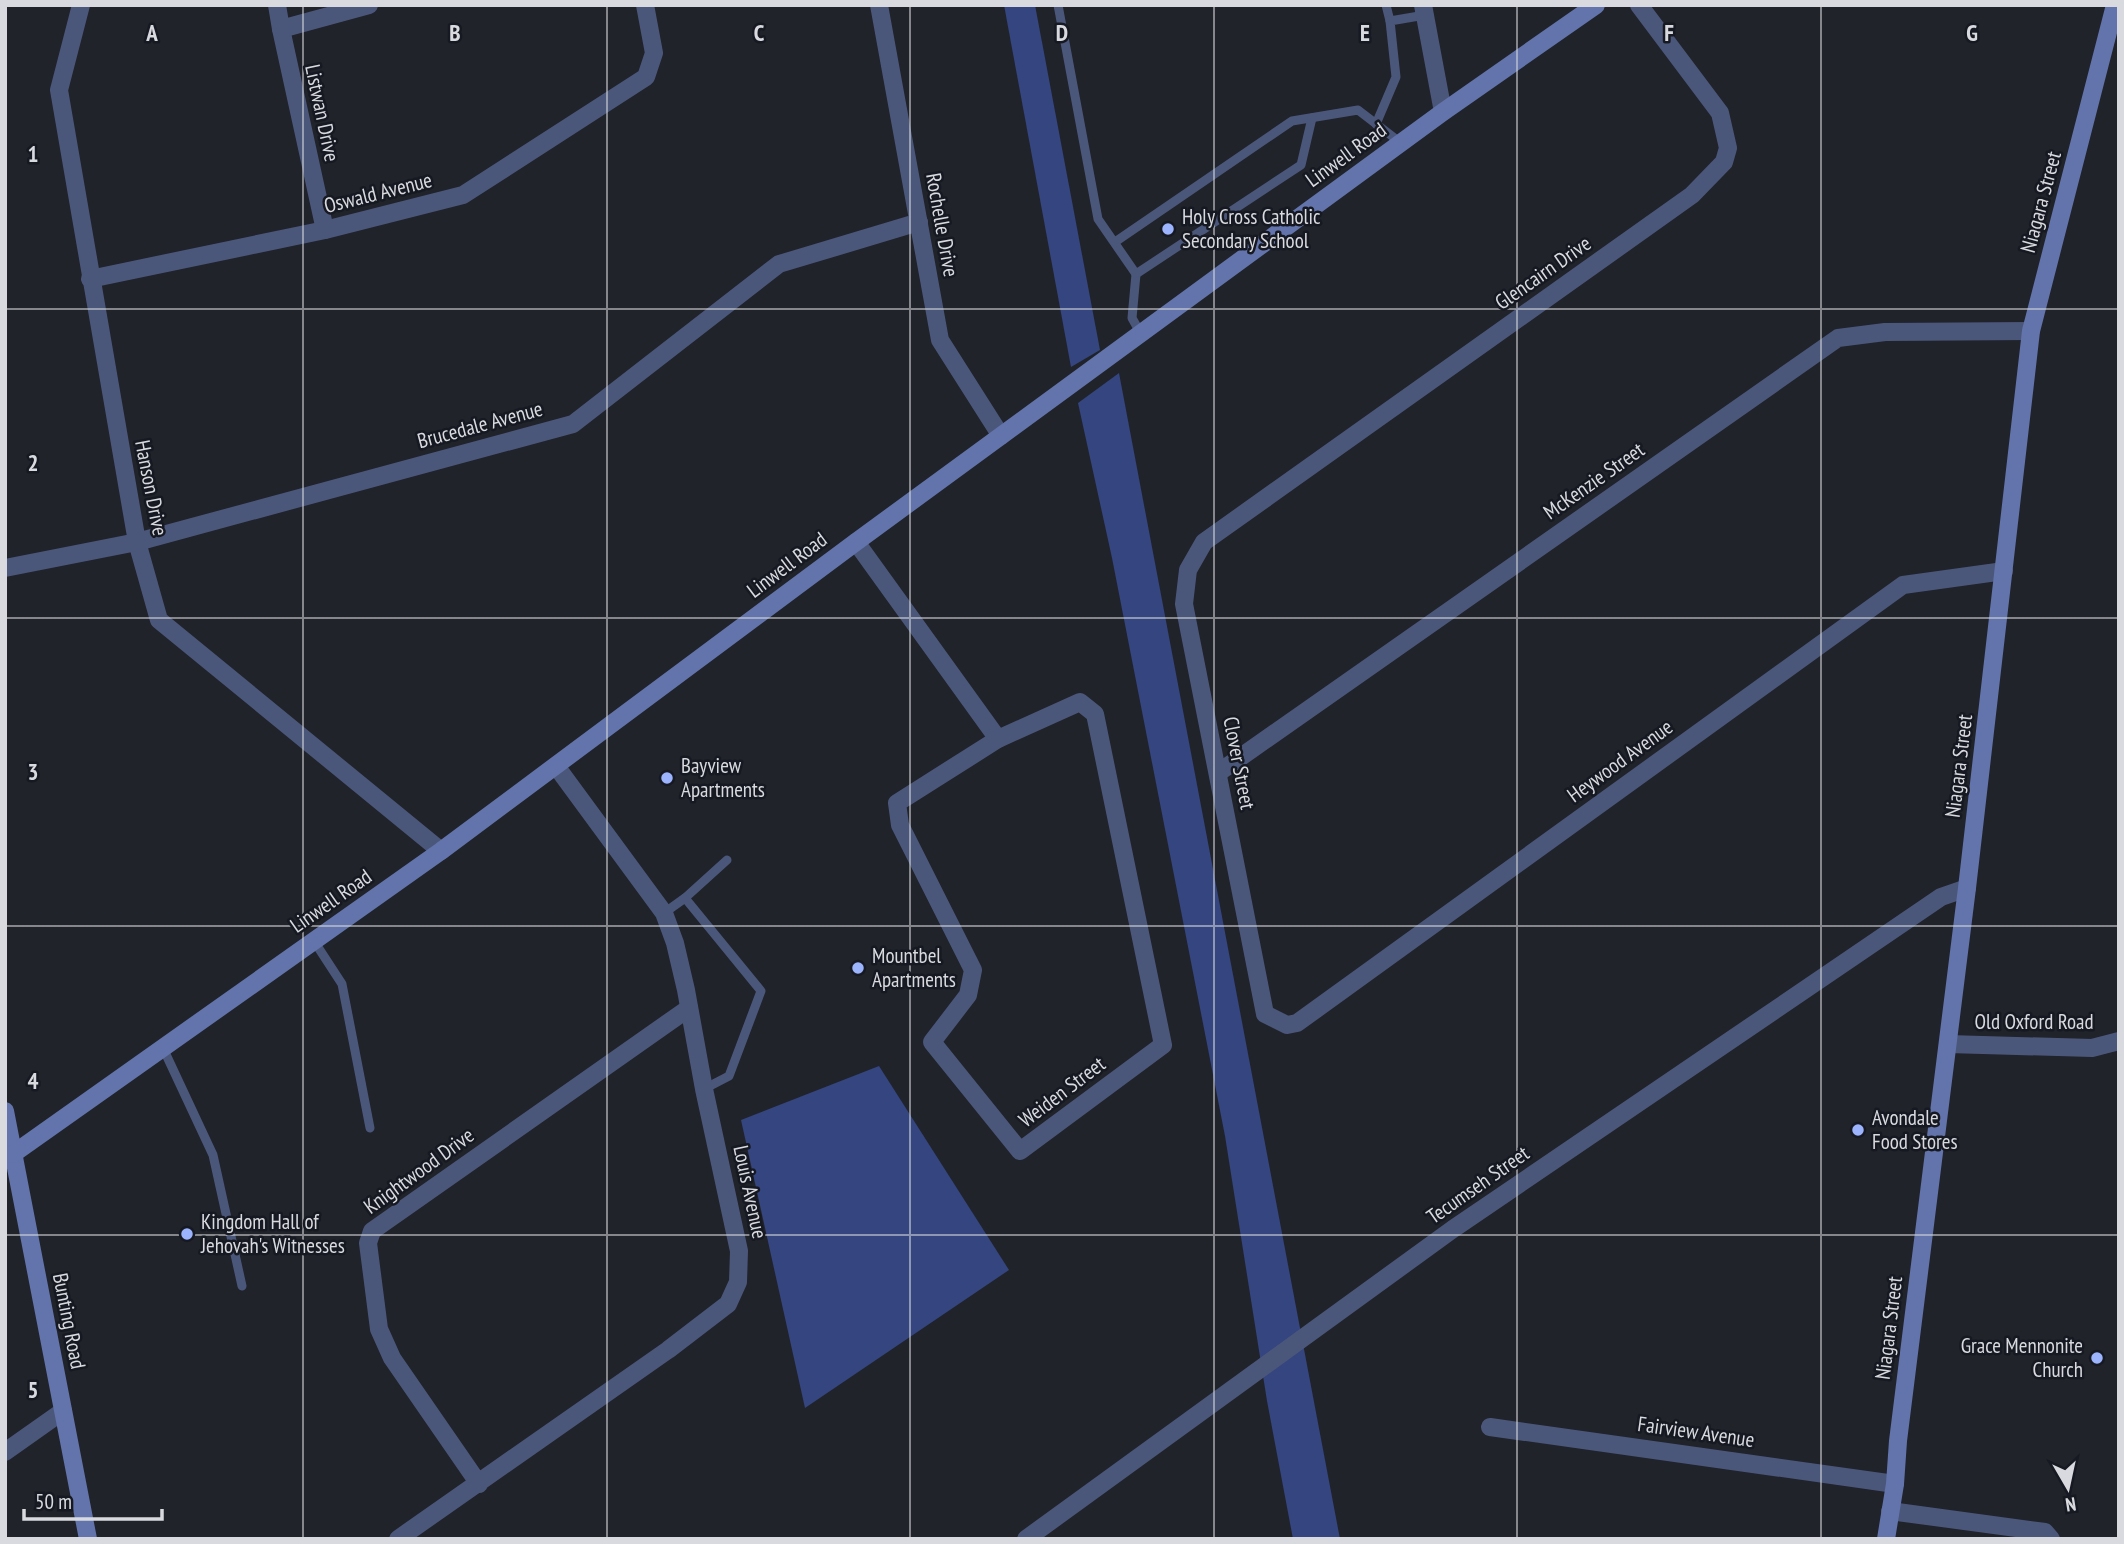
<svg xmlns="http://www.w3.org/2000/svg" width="2124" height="1544" font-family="'PT Sans Narrow',sans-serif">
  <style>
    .green { fill: #34457f }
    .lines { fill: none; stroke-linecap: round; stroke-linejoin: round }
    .lane { stroke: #4b577a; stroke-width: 9 }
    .street { stroke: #4b577a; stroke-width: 18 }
    .secondary { stroke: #6274ab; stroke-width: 18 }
    .grid { fill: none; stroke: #d8dadf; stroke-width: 2; stroke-opacity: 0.55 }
    .poi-dot { fill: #9cb4fd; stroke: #161921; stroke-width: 2.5 }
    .labels { text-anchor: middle; stroke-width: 5; stroke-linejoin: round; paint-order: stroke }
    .street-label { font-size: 21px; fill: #d8dadf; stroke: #161921 }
    .poi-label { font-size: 21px; fill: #d8dadf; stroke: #161921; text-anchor: start }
    .grid-label { font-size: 23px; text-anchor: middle; font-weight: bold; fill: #d8dadf; stroke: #161921; stroke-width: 5; stroke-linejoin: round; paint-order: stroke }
  </style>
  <rect width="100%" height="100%" fill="#20232a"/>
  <g class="green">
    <polygon points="1004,5 1035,5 1100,350 1071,367"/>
    <polygon points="1119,373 1340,1539 1293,1539 1267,1401 1225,1136 1112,558 1078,403"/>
    <polygon points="879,1066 1009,1270 805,1408 741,1120"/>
  </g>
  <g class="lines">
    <g class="lane">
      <polyline points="1058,5 1098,219 1136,274 1301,165 1312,118"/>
      <polyline points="1386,5 1390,21"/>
      <polyline points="1376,124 1396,77 1390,21 1425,15"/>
      <polyline points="1115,242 1292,121 1358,110 1401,143"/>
      <polyline points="1136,274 1132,318 1141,334"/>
      <polyline points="685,898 761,991 729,1076 704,1089"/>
      <polyline points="664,913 685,898 727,860"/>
      <polyline points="314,941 342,984 370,1128"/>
      <polyline points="163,1048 213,1155 242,1286"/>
    </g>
    <g class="street">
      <polyline points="81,5 59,90 137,542 159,620 441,851"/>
      <polyline points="277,5 281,29 325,230"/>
      <polyline points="879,5 940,340 1001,436"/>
      <polyline points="1423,5 1443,112"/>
      <polyline points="1639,5 1720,113 1728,148 1724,162 1692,195 1204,542 1188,570 1184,604 1265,1014 1287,1025 1297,1023 1903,585 2004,571"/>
      <polyline points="281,29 369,5"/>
      <polyline points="90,279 325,230 463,195 646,77 654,53 645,5"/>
      <polyline points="856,542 998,739"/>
      <polyline points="5,568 137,542 573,424 779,264 919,222"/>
      <polygon points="1080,702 1095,714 1163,1045 1020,1151 932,1042 968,995 973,970 900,825 897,803 998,739"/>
      <polyline points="1218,773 1838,338 1885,332 2031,331"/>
      <polyline points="1948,1044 2092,1048 2119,1041"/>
      <polyline points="1490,1427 1895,1484"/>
      <polyline points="5,1452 63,1411"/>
      <polyline points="479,1484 392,1358 379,1329 368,1243 372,1231 689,1008"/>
      <polyline points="1890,1511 2045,1532 2051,1539"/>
      <polyline points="398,1539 668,1350 728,1304 738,1282 739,1251 704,1089 686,990 675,943 664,913 556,766"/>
      <polyline points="1026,1539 1453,1229 1941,897 1967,888"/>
    </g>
    <g class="secondary">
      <polyline points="5,1111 88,1539"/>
      <polyline points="13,1154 441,851 856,542 1443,112 1596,5"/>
      <polyline points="1886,1539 1895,1484 1898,1441 1967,888 2031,331 2115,5"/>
    </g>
  </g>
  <path class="grid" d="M303 5V1539M607 5V1539M910 5V1539M1214 5V1539M1517 5V1539M1821 5V1539M5 309H2119M5 618H2119M5 926H2119M5 1235H2119"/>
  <g class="poi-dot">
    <circle cx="1168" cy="229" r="7"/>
    <circle cx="667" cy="778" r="7"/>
    <circle cx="858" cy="968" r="7"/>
    <circle cx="1858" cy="1130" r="7"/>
    <circle cx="187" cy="1234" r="7"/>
    <circle cx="2097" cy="1358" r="7"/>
  </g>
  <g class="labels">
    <g class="street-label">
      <text transform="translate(322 113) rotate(78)" y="7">Listwan Drive</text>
      <text transform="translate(1346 155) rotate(-36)" y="7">Linwell Road</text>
      <text transform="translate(378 193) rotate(-14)" y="7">Oswald Avenue</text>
      <text transform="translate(2041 202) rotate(-75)" y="7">Niagara Street</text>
      <text transform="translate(942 225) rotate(80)" y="7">Rochelle Drive</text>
      <text transform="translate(1543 273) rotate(-35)" y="7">Glencairn Drive</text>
      <text transform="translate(480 425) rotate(-15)" y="7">Brucedale Avenue</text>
      <text transform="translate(1594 481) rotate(-35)" y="7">McKenzie Street</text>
      <text transform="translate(151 488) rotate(79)" y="7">Hanson Drive</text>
      <text transform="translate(787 565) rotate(-37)" y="7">Linwell Road</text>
      <text transform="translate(1620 761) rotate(-36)" y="7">Heywood Avenue</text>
      <text transform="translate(1239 763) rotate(79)" y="7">Clover Street</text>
      <text transform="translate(1959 766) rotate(-83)" y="7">Niagara Street</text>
      <text transform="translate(331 901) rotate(-35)" y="7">Linwell Road</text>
      <text x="2034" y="1029">Old Oxford Road</text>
      <text transform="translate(1062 1092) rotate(-37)" y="7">Weiden Street</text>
      <text transform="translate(419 1171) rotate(-36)" y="7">Knightwood Drive</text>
      <text transform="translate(1478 1185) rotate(-35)" y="7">Tecumseh Street</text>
      <text transform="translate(750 1192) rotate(78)" y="7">Louis Avenue</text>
      <text transform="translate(69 1321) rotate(79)" y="7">Bunting Road</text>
      <text transform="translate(1889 1328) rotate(-83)" y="7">Niagara Street</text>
      <text transform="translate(1696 1432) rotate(8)" y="7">Fairview Avenue</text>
    </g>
    <g class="poi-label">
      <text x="1182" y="224">Holy Cross Catholic<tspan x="1182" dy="24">Secondary School</tspan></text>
      <text x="681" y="773">Bayview<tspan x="681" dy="24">Apartments</tspan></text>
      <text x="872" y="963">Mountbel<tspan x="872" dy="24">Apartments</tspan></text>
      <text x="1872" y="1125">Avondale<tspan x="1872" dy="24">Food Stores</tspan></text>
      <text x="201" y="1229">Kingdom Hall of<tspan x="201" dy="24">Jehovah's Witnesses</tspan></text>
      <text x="2083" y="1353" text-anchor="end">Grace Mennonite<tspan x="2083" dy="24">Church</tspan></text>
    </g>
  </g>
  <g class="grid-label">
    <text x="152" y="41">A</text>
    <text x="455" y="41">B</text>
    <text x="759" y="41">C</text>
    <text x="1062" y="41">D</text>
    <text x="1365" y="41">E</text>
    <text x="1669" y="41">F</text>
    <text x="1972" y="41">G</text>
    <text x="33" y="162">1</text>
    <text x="33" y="471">2</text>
    <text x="33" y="780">3</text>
    <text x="33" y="1089">4</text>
    <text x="33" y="1398">5</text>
  </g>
  <rect width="2124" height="1544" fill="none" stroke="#d8dadf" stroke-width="14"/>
  <g transform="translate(2068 1488) rotate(171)" stroke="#161921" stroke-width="5" paint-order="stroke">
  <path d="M0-5L12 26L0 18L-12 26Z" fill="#d8dadf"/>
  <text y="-10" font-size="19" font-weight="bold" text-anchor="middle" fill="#d8dadf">N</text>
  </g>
  <path d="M24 1509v10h138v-10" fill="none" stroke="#d8dadf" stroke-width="3.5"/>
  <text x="35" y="1509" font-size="21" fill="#d8dadf" stroke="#161921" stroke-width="5" paint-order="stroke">50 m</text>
</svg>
